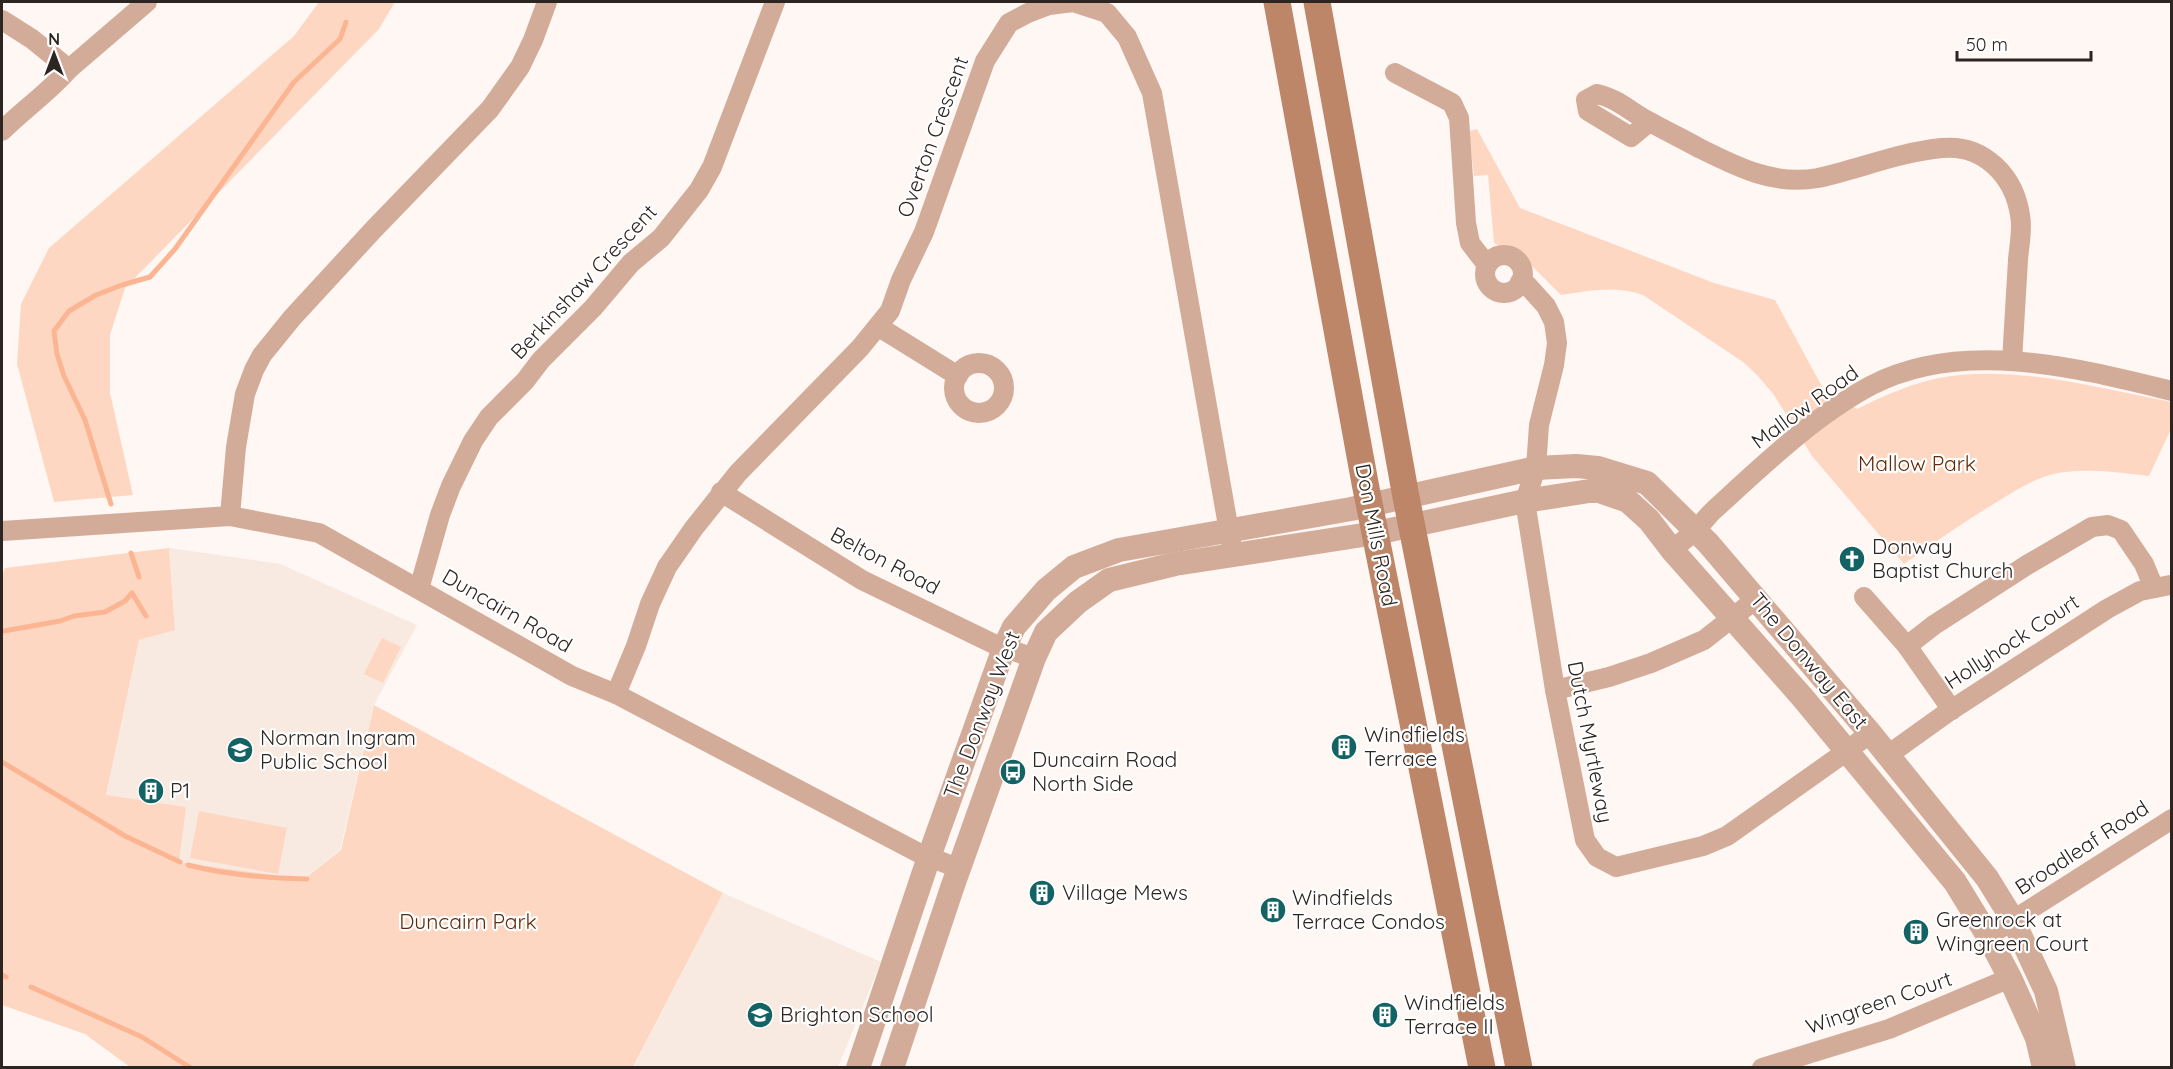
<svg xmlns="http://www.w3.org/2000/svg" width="2173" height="1069" font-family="Quicksand,sans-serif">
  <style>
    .built { fill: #f8e9e1 }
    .green { fill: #fed7c3 }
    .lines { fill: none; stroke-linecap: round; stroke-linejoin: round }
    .stream { stroke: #fbb592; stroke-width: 5 }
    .minor { stroke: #d3ac99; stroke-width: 20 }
    .tertiary { stroke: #d3ac99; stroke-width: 24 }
    .secondary { stroke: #be8669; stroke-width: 27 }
    .labels { text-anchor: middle; stroke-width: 4.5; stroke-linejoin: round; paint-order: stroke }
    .street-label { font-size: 21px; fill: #2c2522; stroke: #fff }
    .park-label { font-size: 21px; fill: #612b09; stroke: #fff }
    .poi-label { font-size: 21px; fill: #2c2522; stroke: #fff; text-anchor: start }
  </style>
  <rect width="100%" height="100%" fill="#fef7f3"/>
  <g class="built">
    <polygon points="169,548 280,564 417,625 374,705 340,850 303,879 179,862 106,795 139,640 175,629"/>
    <polygon points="723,893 881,962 838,1067 633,1068"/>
  </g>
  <g class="green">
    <polygon points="319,2 395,2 379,29 125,288 110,335 110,393 133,495 54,502 17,364 21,304 49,248 294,36"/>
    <path d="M1477 129 1520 208 1714 283 1775 300 1825 392 1857 409C1883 396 1910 384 1939 378 2015 364 2097 388 2171 402V429L2149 476C2119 472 2088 468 2058 473 2037 477 2018 489 2000 500 1967 520 1935 542 1904 564L1812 456 1774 395 1757 375 1743 362 1643 295C1615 285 1590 291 1561 295L1526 260 1494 243 1488 175 1474 176 1469 131Z"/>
    <polygon points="169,548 175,630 139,640 106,795 186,807 179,862 304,879 341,850 374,705 723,893 633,1067 130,1067 85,1034 2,1005 2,575 5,568"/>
    <polygon points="382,638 401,647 383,683 364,674"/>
    <polygon points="199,811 287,828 278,874 190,858"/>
  </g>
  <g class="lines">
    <g class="stream">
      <polyline points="111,504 85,420 64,376 57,354 54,331 69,311 96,295 122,285 150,277 175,249 294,82 340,39 346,22"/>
      <polyline points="131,553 139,577"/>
      <polyline points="4,631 60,621 74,616 105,612 125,601 132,593 146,616"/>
      <polyline points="2,762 125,836 180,862"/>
      <path d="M188 865C226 875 268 878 307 879"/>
      <polyline points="2,975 6,977"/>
      <polyline points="31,987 142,1037 191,1068"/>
    </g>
    <g class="minor">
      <polyline points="2,20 32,39 69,69"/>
      <polyline points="1395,73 1452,103 1459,118 1466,223 1470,243 1487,265"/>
      <path d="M1649 122 1631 137 1588 111 1586 100 1597 94C1617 98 1632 113 1650 122 1666 131 1683 139 1699 148 1737 167 1774 186 1818 178 1859 169 1900 152 1942 148 1984 144 2014 176 2020 215 2023 229 2019 246 2018 260 2016 294 2014 327 2012 361"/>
      <path d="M2 131C23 110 49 92 69 69L147 2"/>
      <circle cx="1504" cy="274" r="19"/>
      <polyline points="1520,282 1527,285 1546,306 1554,322 1557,343 1554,365 1539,425 1536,468 1525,501 1555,690 1585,840 1597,857 1616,867 1703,846 1727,836 1847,751 1870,733"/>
      <polyline points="879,327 958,376"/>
      <circle cx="979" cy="388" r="25"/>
      <polyline points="721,492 862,580 996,645 1034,658"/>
      <polyline points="230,516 236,447 245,394 254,370 262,355 292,318 374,229 490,109 520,67 533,40 547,2"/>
      <polyline points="2,531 230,516 319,533 572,676 616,694 917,852 960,869"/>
      <path d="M1672 550C1680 543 1689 537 1696 529 1703 523 1708 515 1715 509 1762 466 1815 415 1872 385 1963 338 2078 368 2172 391"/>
      <polyline points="419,589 440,515 451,486 473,441 489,417 525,381 541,360 593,308 631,263 661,238 699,190 712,167 775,2"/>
      <polyline points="1864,597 1907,646 1952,710"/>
      <polyline points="1907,646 1934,625 2027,565 2092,527 2108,525 2121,530 2144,564 2154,588"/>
      <polyline points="1555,690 1609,677 1651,663 1704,640 1756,599"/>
      <polyline points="616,694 636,646 650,604 667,567 694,528 738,473 860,348 890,311 901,280 924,232 985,61 1009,23 1028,13 1049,5 1073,2 1107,13 1127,37 1152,93 1233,554"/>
      <polyline points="1888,755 1948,712 2107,609 2140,591 2170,585"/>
      <polyline points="1988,936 2172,819"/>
      <polyline points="1762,1068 1889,1029 2010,978"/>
    </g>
    <g class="tertiary">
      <polyline points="858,1068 929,857 1004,648 1014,627 1046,590 1074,567 1119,550 1351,509 1536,468 1576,466 1598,468 1647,483 1708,543 1870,733 1987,878 2013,920 2046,991 2064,1068"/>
      <polyline points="892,1068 952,888 1034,658 1046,632 1078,602 1109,580 1175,564 1376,533 1525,501 1596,490 1628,501 1649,520 1672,550 1803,698 1955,882 1988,936 2010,978 2037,1038 2044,1068"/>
    </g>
    <g class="secondary">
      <polyline points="1277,2 1365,483 1482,1068"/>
      <polyline points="1317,2 1406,497 1519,1068"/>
    </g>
  </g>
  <defs>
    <symbol id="church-disc" viewBox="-11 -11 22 22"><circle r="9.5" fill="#136365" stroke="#fff"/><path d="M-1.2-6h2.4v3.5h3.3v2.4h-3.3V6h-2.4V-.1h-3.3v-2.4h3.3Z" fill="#fff"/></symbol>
    <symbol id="building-disc" viewBox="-11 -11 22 22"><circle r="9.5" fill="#136365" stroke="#fff"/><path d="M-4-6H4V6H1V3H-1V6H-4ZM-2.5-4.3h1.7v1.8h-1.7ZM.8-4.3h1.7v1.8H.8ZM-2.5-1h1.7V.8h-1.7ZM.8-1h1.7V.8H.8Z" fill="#fff"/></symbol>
    <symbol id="school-disc" viewBox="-11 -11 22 22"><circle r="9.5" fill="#136365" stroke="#fff"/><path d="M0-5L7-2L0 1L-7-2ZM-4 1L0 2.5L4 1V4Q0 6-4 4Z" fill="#fff"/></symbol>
    <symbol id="bus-disc" viewBox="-11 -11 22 22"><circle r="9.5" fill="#136365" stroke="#fff"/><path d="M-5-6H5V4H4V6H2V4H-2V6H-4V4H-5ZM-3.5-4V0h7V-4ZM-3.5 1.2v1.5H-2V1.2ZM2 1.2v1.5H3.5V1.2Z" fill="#fff"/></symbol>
  </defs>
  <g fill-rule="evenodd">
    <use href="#church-disc" x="1837" y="544" width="30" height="30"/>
    <use href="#building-disc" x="1329" y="732" width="30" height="30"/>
    <use href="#school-disc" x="225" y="735" width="30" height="30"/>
    <use href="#bus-disc" x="998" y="757" width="30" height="30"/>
    <use href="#building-disc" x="136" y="776" width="30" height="30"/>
    <use href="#building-disc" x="1027" y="878" width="30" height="30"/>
    <use href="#building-disc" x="1258" y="895" width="30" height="30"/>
    <use href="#building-disc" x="1901" y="917" width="30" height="30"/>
    <use href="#school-disc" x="745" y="1000" width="30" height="30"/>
    <use href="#building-disc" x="1370" y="1000" width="30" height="30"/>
  </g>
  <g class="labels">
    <g class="street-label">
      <text transform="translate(933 137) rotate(-70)" y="7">Overton Crescent</text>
      <text transform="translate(584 282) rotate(-47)" y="7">Berkinshaw Crescent</text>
      <text transform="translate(1805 407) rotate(-36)" y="7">Mallow Road</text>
      <text transform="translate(1376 535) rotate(79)" y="7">Don Mills Road</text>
      <text transform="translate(885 561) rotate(28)" y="7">Belton Road</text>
      <text transform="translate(507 611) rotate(30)" y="7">Duncairn Road</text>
      <text transform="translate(2012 642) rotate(-33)" y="7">Hollyhock Court</text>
      <text transform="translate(1809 661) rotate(50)" y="7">The Donway East</text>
      <text transform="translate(982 715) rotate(-69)" y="7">The Donway West</text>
      <text transform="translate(1590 742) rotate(79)" y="7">Dutch Myrtleway</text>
      <text transform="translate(2082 848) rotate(-33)" y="7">Broadleaf Road</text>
      <text transform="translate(1879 1003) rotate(-19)" y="7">Wingreen Court</text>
    </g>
    <g class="park-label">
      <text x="1917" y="471">Mallow Park</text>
      <text x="468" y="929">Duncairn Park</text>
    </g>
    <g class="poi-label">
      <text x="1872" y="554">Donway<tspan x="1872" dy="24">Baptist Church</tspan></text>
      <text x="1364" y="742">Windfields<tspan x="1364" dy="24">Terrace</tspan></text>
      <text x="260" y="745">Norman Ingram<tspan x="260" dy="24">Public School</tspan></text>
      <text x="1032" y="767">Duncairn Road<tspan x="1032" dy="24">North Side</tspan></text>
      <text x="170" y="798">P1</text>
      <text x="1062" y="900">Village Mews</text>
      <text x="1292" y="905">Windfields<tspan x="1292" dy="24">Terrace Condos</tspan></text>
      <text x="1936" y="927">Greenrock at<tspan x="1936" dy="24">Wingreen Court</tspan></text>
      <text x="1404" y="1010">Windfields<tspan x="1404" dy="24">Terrace II</tspan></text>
      <text x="780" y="1022">Brighton School</text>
    </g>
  </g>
  <rect width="2173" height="1069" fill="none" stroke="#2c2522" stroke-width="6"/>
  <g transform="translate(54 54)" stroke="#ffffff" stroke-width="4.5" paint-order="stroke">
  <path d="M0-4.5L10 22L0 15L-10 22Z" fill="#2c2522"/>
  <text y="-9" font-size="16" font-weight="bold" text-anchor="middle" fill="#2c2522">N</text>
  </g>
  <path d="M1957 51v9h134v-9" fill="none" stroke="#2c2522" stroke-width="3"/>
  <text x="1966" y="51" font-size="18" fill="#2c2522" stroke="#ffffff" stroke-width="4.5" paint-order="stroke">50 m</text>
</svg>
